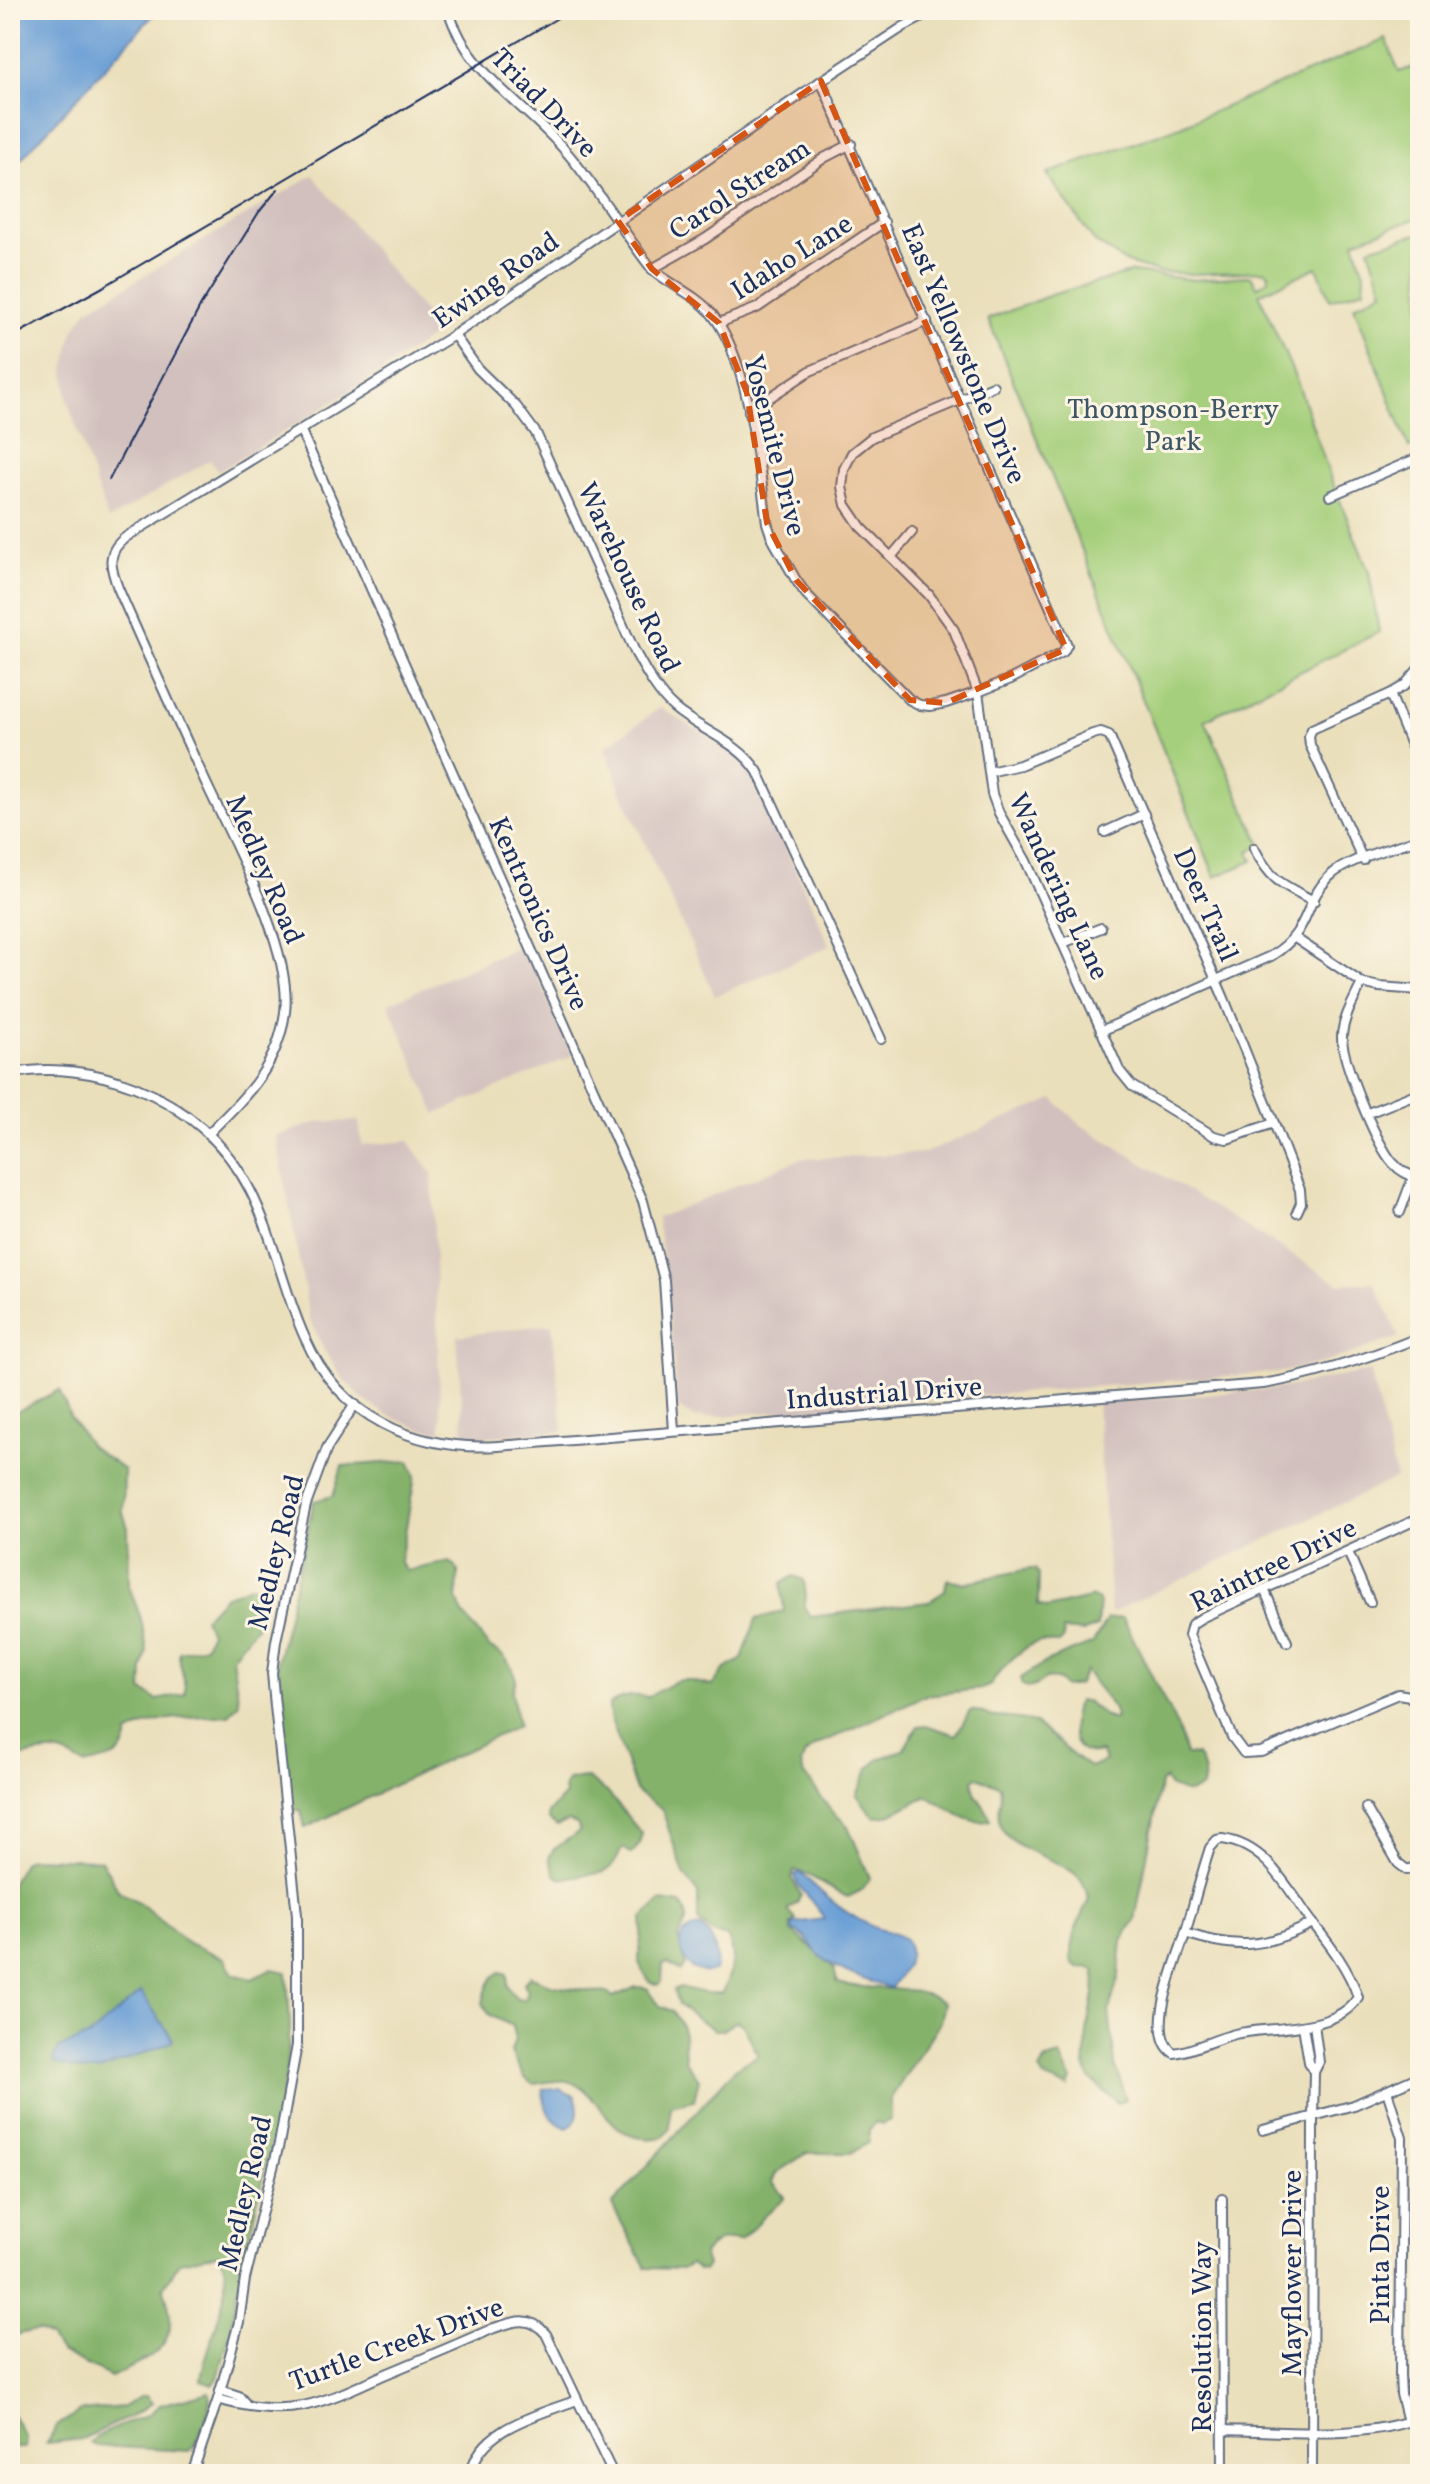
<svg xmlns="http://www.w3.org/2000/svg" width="1430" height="2484" font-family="Vollkorn,serif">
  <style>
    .industrial { fill: #d1c0bd }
    .green { fill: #a5cf7b; stroke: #607f6c; stroke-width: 2 }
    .forest { fill: #84b26b; stroke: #507064; stroke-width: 2 }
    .water { fill: #699ed5; stroke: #42669a; stroke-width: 2 }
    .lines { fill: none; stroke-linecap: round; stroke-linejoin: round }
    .stream { stroke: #699ed5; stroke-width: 2 }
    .minor-casing { stroke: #636d7f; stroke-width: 12 }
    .minor { stroke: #fff; stroke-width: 8 }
    .rail { stroke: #1b2f5e; stroke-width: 2 }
    .marked { fill: #d45514; fill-opacity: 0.2; stroke: #d45514; stroke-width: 6; stroke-dasharray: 16 10; stroke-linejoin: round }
    .labels { text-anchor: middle; stroke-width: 6; stroke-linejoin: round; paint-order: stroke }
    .street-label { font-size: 28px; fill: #1b2f5e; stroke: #fcf5e5 }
    .park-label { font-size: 28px; fill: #3e5765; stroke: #fcf5e5 }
  </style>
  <rect width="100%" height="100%" fill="#fcf5e5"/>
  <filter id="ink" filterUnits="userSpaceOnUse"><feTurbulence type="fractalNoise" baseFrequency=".0125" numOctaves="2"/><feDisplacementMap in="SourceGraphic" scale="16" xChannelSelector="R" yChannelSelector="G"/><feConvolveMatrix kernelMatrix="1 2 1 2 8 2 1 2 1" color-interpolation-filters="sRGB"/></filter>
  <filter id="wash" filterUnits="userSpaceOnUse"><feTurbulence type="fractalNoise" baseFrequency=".006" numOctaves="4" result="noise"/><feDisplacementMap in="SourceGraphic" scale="32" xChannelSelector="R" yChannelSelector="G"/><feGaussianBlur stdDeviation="1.8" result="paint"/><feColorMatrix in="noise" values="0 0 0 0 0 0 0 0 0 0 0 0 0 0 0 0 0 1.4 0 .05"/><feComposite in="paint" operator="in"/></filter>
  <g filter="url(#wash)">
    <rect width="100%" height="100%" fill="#eadfbb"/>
    <g class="industrial">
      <polygon points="313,175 439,331 383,371 218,472 210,460 108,520 67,399 65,369 73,332 87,310"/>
      <polygon points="660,708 738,754 749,768 830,946 715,996 621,791 605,747"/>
      <polygon points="524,945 572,1056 436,1114 388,1003"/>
      <polygon points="1053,1099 1081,1125 1339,1284 1374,1282 1399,1337 1320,1364 1281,1372 694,1418 678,1408 666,1275 657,1218 801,1159 925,1153"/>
      <polygon points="359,1121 362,1145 409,1141 432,1173 441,1432 421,1429 384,1413 361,1398 341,1376 324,1350 310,1320 276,1136 319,1122"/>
      <polygon points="552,1324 563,1431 464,1438 457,1336"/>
      <polygon points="1370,1371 1396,1478 1111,1613 1097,1403 1275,1389"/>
    </g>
    <g class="green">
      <polygon points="1386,39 1399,72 1420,65 1420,217 1354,241 1365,276 1364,289 1330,300 1317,267 1259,294 1298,384 1331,479 1369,572 1379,632 1205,720 1261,845 1249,851 1253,861 1215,877 988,319 1051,295 1133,272 1194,280 1247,276 1252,277 1257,287 1268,280 1269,274 1264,271 1194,274 1159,272 1127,263 1094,241 1047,174 1173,129"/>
      <polygon points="1420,233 1420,443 1409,448 1354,306 1383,291 1369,248"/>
    </g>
    <g class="forest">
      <path d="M59 1390 71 1418 90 1446 124 1470 123 1513 128 1528 129 1586 141 1619 147 1650 143 1667 142 1690 157 1700 185 1694C186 1680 179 1667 179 1652L205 1646 210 1633 204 1618 224 1597 252 1585 259 1595 261 1620 232 1657 239 1703 229 1715C193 1718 160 1714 128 1734 124 1761 107 1759 84 1765 57 1747 49 1751 18 1757L10 1767V1415Z"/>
      <polygon points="409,1461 415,1475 400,1562 406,1571 448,1562 455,1565 458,1571 457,1599 462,1612 489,1647 504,1656 513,1670 516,1680 512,1692 518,1726 305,1828 301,1810 293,1810 278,1692 277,1663 314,1501 333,1496 342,1466"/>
      <path d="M1029 1569H1035L1039 1575 1038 1605 1047 1608 1093 1597 1099 1600 1097 1627 1084 1632 1063 1630 1064 1638 1059 1643C1053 1643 1045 1641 1039 1642 1024 1645 998 1670 991 1685L981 1689 926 1695 817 1745 805 1754 801 1764 803 1772 829 1808 848 1826 870 1878 862 1890 848 1897C828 1890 814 1874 794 1870L792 1878 801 1895 797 1903 787 1910 796 1919 791 1924V1932C798 1935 831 1964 834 1969 835 1974 836 1978 838 1983 870 1992 919 1984 944 2003L940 2022 891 2098V2119L883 2124 876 2122 869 2130V2143L850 2153H807L776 2173 772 2182 785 2197 740 2240C722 2237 715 2241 703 2254L707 2265 703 2271 698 2270 690 2264 681 2269 646 2268 612 2205 735 2069 758 2055 744 2026 737 2021 722 2030H714L678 2005 674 1990 680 1987 704 1993H722C730 1974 739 1955 727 1937L713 1933 698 1921V1893L684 1874 662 1810 636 1791 610 1716 609 1705C621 1696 633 1694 648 1697L676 1681 686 1680 712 1686 724 1670 742 1659 756 1619 784 1611 781 1583 794 1576 804 1580 806 1598 804 1607 811 1617 928 1602 945 1591 946 1583 949 1579 963 1583Z"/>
      <path d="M1123 1618 1178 1728 1186 1755 1197 1756C1204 1767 1207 1778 1201 1789L1188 1793 1170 1787 1165 1779 1161 1782 1135 1920 1122 1940 1119 1975 1109 2011 1115 2064 1126 2099 1118 2103 1090 2079 1084 2064C1088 2053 1085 2045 1087 2033 1090 2011 1097 1992 1094 1970L1087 1967 1078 1968 1072 1964C1067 1941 1080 1920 1089 1899 1087 1894 1085 1886 1082 1881 1067 1860 1014 1852 1002 1829 994 1814 1003 1802 1000 1786L977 1777 973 1779C972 1800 987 1803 990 1820 969 1828 946 1805 927 1796L887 1816 874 1817 857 1795 868 1769 879 1759 903 1750 918 1726 926 1725 956 1735 970 1711C980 1709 985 1716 995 1717 1007 1718 1021 1717 1033 1723 1055 1734 1068 1756 1090 1767L1105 1761 1102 1752C1097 1752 1093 1754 1089 1753 1068 1749 1071 1714 1078 1701H1086L1106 1717 1114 1720 1116 1716 1113 1708 1086 1671 1078 1685 1065 1687 1059 1681 1048 1678C1037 1683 1033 1692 1021 1684V1678L1048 1661 1093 1643 1107 1619Z"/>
      <path d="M587 1778 607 1792 642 1834 639 1845 631 1854 625 1848 621 1850C608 1885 589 1869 563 1879L556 1876 549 1858 553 1850 580 1831 577 1824 568 1821 557 1826 548 1819V1813L565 1795 564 1788 568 1780Z"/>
      <path d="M32 1858 101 1860 119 1891 140 1903 188 1943 224 1958 233 1974 252 1979 272 1969 287 1972 290 2026 285 2081 244 2259 230 2334 218 2378 213 2384 201 2380C205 2345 239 2287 219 2254L180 2262 163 2287C184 2345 157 2355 111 2377L60 2352 50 2337 39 2331 22 2333 10 2338V1885L24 1861Z"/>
      <path d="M660 1901 681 1904C691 1918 685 1925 678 1938L685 1965 681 1971 668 1963 663 1964 662 1981 657 1985 649 1981 639 1963V1957L643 1918Z"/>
      <path d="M501 1972 507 1974 508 1987 517 1999 525 2000 528 1991 524 1983 530 1976 553 1986 607 1993 613 1997 636 1987 647 1988 660 2006 672 2011 680 2023 684 2035 685 2061 699 2079 694 2100 670 2105V2128L663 2137C608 2148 606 2097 571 2082 561 2078 544 2083 533 2084L524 2077 511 2052 515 2040 512 2026 490 2015 483 2003C486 1990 488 1978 501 1972Z"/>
      <polygon points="1060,2056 1071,2080 1068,2088 1045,2079 1039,2070 1046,2060"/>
      <path d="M209 2392C213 2407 201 2440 189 2451L97 2446 90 2443 97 2436 147 2415 160 2405Z"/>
      <polygon points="141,2396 146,2396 152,2403 132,2416 82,2439 46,2443 57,2426 80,2411 123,2407"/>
      <polygon points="10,2411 26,2439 25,2448 10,2448"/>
    </g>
    <g class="water">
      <polygon points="10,10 158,10 10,171"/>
      <path d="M800 1872C824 1896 849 1918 881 1930 894 1935 905 1933 909 1949 912 1962 897 1978 891 1988 869 1982 844 1973 825 1960 810 1949 811 1937 792 1930L793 1923 825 1919 798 1884 795 1875Z"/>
      <path d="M699 1926C713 1933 720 1957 715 1971L706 1973 691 1968C676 1949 674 1934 699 1926Z"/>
      <polygon points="141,1992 173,2039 172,2042 98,2071 84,2071 54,2063 53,2060 59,2048 90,2036"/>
      <path d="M543 2089H559L575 2096C580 2108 580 2122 567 2128 550 2121 543 2107 543 2089Z"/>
    </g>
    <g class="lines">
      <polyline class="stream" points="1413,2474 1420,2471"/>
    </g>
  </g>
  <g filter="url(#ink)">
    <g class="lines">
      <defs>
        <g id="minor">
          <path d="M448 10C471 79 526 103 569 155 599 191 623 232 652 269 670 285 697 295 712 314 749 360 759 465 767 523L772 538 796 580 806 594 910 700 920 705 930 706 946 703 978 692 1011 679 1063 652 1067 645 821 81"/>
          <polyline points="652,269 705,239 824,158 851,144"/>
          <polyline points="719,323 757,308 884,222"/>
          <path d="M454 335 478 369 516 406 536 433 635 652C646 672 657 693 674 708 701 731 738 741 758 772L881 1039"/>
          <polyline points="993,386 872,437 852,453 844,469 842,487 846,505 861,527 929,595 954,630 978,692 992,794 999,813 1026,861 1119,1070 1132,1086 1214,1136 1227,1139 1274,1123"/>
          <polyline points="749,411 810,371 927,321"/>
          <polyline points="301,431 643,1201 664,1280 674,1431"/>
          <polyline points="1330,496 1420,457"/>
          <polyline points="891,557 912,532"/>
          <polyline points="1390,694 1420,767"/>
          <polyline points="989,772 1020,765 1093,734 1101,732 1109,735 1223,996 1274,1123 1300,1190 1301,1203 1297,1212"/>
          <polyline points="1105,832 1144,814"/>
          <path d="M1254 848C1271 881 1281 884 1314 901"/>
          <polyline points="1363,860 1310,745 1309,736 1312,729 1390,694 1404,686 1420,667"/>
          <polyline points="1295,938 1362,983 1379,987 1420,990"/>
          <polyline points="1063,943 1101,928"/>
          <path d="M1362 983C1354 1000 1343 1018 1342 1036 1341 1059 1377 1146 1393 1163 1400 1171 1410 1176 1420 1178"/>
          <path d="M1101 1031 1271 956C1312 931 1302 904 1329 877 1348 858 1394 848 1420 838"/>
          <path d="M10 1074C51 1065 97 1072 135 1087 185 1107 226 1143 250 1190 274 1237 283 1290 305 1338 340 1418 415 1451 498 1446L1263 1384C1318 1375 1368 1358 1420 1337"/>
          <polyline points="1368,1113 1413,1095"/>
          <path d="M209 1133C246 1096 278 1067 285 1012 293 950 233 841 206 783 176 718 147 654 118 588 110 567 106 552 126 537L454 335 821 81 903 27 936 10"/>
          <polyline points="1400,1212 1413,1177"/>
          <polyline points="1420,1518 1203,1617 1192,1624 1189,1635 1232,1737 1244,1753 1261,1752 1398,1694 1410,1696 1420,1712"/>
          <polyline points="1348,1552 1370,1602"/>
          <polyline points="1264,1589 1287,1642"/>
          <polyline points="1366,1808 1398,1863 1407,1870 1420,1865"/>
          <path d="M1222 1839C1268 1845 1288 1890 1312 1922 1330 1945 1349 1969 1358 1997 1337 2033 1270 2026 1235 2034 1214 2039 1195 2050 1174 2053 1143 2034 1179 1957 1186 1931 1194 1903 1201 1875 1210 1848L1217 1840Z"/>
          <path d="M1185 1933C1237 1950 1265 1948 1313 1923"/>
          <polyline points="1303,2026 1309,2062 1314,2072"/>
          <polyline points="1387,2091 1402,2138 1400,2375 1401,2394 1408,2422"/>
          <polyline points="1263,2130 1354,2105 1420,2076"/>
          <polyline points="1222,2199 1223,2474"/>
          <polyline points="220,2390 239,2396 245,2403"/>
          <path d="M218 2399C243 2407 277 2411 303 2406 330 2400 355 2388 379 2377 417 2361 456 2345 494 2328 515 2321 530 2315 546 2334L613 2474"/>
          <path d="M1224 2430C1281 2431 1368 2440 1420 2417"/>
          <polyline points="192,2474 218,2399 239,2322 245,2279 279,2144 297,2045 297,1915 275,1706 272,1673 276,1641 306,1505 327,1448 355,1404"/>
          <path d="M471 2474C478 2428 541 2414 577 2400"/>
          <polyline points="1312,2474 1313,2117 1314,2072 1319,2062 1314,2024"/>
        </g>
      </defs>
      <use href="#minor" class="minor-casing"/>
      <use href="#minor" class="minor"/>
      <g class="rail">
        <polyline points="10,338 103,287 571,10"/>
        <polyline points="109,480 201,305 259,212 278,189"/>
      </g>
    </g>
  </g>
  <path class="marked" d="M821 81 1066 649 946 703 910 700 796 580 767 523 747 393 719 323 652 269 618 221Z"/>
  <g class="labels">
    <g class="street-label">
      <text transform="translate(545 102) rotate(46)" y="10">Triad Drive</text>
      <text transform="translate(739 188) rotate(-33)" y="10">Carol Stream</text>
      <text transform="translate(791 256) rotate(-32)" y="10">Idaho Lane</text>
      <text transform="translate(495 279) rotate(-35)" y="10">Ewing Road</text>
      <text transform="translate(965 353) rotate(67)" y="10">East Yellowstone Drive</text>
      <text transform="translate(776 445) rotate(76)" y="10">Yosemite Drive</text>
      <text transform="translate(630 577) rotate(65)" y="10">Warehouse Road</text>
      <text transform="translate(266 869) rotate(67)" y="10">Medley Road</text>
      <text transform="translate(1060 886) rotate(65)" y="10">Wandering Lane</text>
      <text transform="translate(1207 904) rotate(66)" y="10">Deer Trail</text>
      <text transform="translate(540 913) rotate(66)" y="10">Kentronics Drive</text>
      <text transform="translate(884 1392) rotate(-4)" y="10">Industrial Drive</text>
      <text transform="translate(275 1552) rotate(-76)" y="10">Medley Road</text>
      <text transform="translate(1273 1564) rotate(-26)" y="10">Raintree Drive</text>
      <text transform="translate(244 2193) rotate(-77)" y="10">Medley Road</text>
      <text transform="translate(1379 2255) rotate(-90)" y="10">Pinta Drive</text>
      <text transform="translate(1291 2273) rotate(-90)" y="10">Mayflower Drive</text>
      <text transform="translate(1201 2337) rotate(-90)" y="10">Resolution Way</text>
      <text transform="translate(396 2343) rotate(-20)" y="10">Turtle Creek Drive</text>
    </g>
    <g class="park-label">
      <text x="1173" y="418">Thompson-Berry<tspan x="1173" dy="32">Park</tspan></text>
    </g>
  </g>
  <rect width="1430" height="2484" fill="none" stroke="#fcf5e5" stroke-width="40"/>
</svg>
